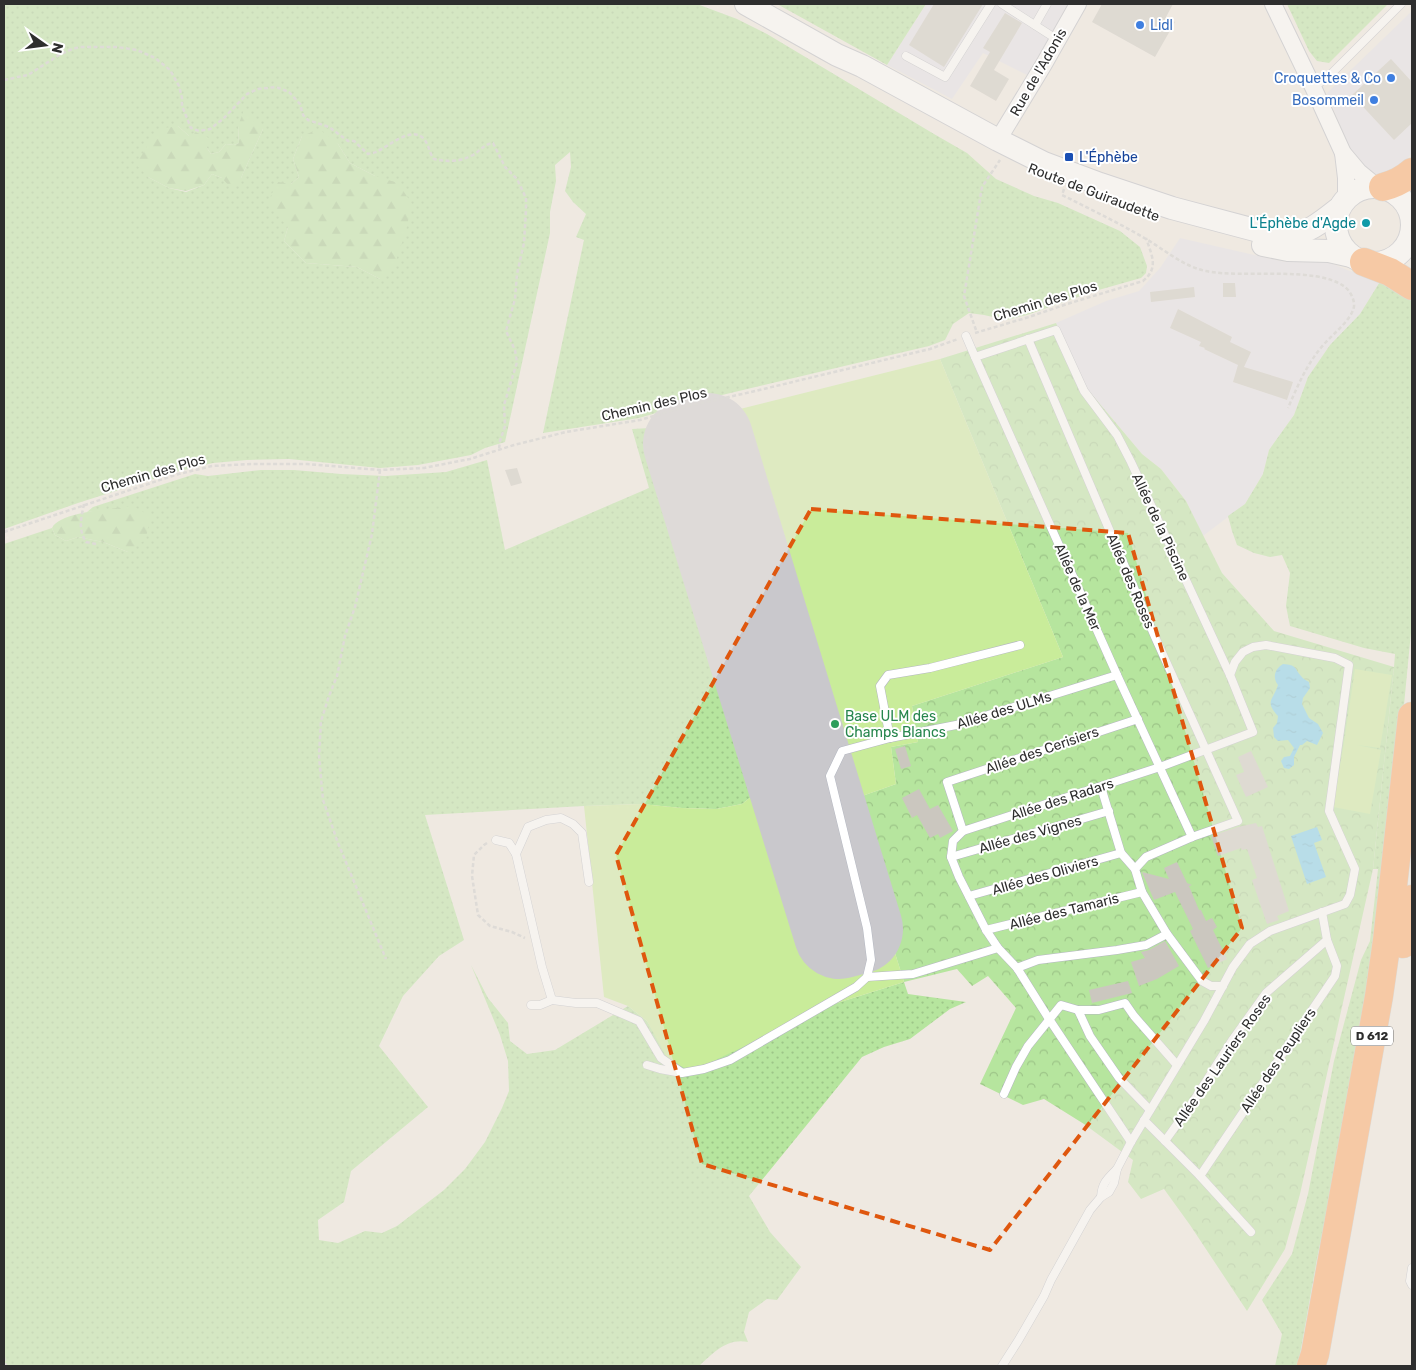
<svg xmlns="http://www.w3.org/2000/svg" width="1416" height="1370" font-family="Rubik,sans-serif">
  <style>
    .industrial { fill: #e3e1e8 }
    .grass { fill: url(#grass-dots); fill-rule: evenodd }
    .forest { fill: url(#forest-firs) }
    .park { fill: url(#park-crowns) }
    .pitch { fill: #c9ec9a }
    .water { fill: url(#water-ripples) }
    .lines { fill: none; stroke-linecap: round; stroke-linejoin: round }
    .runway { stroke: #c9c8cc; stroke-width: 90 }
    .building { fill: #cbc7bf }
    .lane-casing { stroke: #b4b7c1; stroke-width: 9 }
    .street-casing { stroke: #b4b7c1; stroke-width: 18 }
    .secondary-casing { stroke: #b4b7c1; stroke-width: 24 }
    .highway-casing { stroke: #c9c9c9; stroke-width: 29 }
    .path { stroke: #c9c9c9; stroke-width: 2.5; stroke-dasharray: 4 2.5; stroke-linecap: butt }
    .lane { stroke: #fff; stroke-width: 8 }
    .street { stroke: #fff; stroke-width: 16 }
    .secondary { stroke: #fff; stroke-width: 22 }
    .highway { stroke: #ffa35c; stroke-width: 28 }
    .marked { fill: none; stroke: #df570e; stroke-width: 4; stroke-dasharray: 10 6; stroke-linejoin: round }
    .shop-dot { fill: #3f7fe0; stroke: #fff; stroke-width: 2 }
    .transit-dot { fill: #1a4fb4; stroke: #fff; stroke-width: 2 }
    .culture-dot { fill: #0f9aa8; stroke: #fff; stroke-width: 2 }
    .leisure-dot { fill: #2e9e5b; stroke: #fff; stroke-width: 2 }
    .labels { text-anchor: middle; stroke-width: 4; stroke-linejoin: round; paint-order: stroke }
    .shield { fill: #fff; stroke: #6d6d6d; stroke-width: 1 }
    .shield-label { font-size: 12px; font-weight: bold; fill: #2e2e2e }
    .shop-label { font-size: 14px; fill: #366cbe; stroke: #fff; text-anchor: end }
    .street-label { font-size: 14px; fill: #2e2e2e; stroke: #fff }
    .transit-label { font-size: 14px; fill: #164399; stroke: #fff; text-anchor: start }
    .culture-label { font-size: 14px; fill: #0d838f; stroke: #fff; text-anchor: end }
    .leisure-label { font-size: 14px; fill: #27864d; stroke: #fff; text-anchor: start }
  </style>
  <defs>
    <pattern id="grass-dots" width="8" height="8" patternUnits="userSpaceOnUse" patternTransform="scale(1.25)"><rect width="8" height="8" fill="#b6e59e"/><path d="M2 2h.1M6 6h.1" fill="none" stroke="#9dc588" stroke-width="1.8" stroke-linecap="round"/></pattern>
    <pattern id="forest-firs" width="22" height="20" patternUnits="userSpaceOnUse" patternTransform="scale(1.25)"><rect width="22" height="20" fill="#b6e59e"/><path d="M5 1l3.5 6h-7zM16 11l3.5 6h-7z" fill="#9dc588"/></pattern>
    <pattern id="park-crowns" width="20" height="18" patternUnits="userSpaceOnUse" patternTransform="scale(1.25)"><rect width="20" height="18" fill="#b6e59e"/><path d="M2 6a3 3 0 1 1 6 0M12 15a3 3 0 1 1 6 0" fill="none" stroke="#9dc588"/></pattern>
    <pattern id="water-ripples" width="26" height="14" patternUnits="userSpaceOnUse" patternTransform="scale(1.25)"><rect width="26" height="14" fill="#75cff0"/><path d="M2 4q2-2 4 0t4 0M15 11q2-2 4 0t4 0" fill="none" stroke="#66b2ce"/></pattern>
  </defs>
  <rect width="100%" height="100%" fill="#efe9e1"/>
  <g class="industrial">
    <polygon points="926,4 1068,4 1029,76 983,53 952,99 887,65"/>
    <polygon points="1412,11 1412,153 1397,170 1381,175 1368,173 1354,160 1327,93"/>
    <polygon points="1180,238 1285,262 1328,262 1350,271 1381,280 1360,314 1330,345 1308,377 1294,415 1269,450 1263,474 1245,504 1203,536 1186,501 1161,469 1142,454 1084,385 1056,323 1106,301 1139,291 1160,268"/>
  </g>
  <g class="grass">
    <path d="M4 4H697L737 19 767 34 934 134 967 153 996 179 1034 196 1058 203 1120 231 1140 247 1147 266 1146 273 1141 278 1095 291 1027 315 1006 320 984 315 969 313 953 324 945 340 929 346 697 401 639 418 543 433 584 240 576 237 586 214 573 202 565 191 571 167 570 152 555 165 556 181 550 212V233L505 442 485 448 471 455 418 465 380 468 289 459 247 460 213 463 175 472 78 503 4 529ZM178 126 189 136 207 148 211 154 219 152 226 144 234 145 239 143 238 126 263 129 241 178H222L212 174 204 185 186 192 169 188 148 177ZM302 136 338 144 350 163 375 176 380 279 357 267 306 263 284 241 288 227 291 184 299 177 293 159Z"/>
    <polygon points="777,4 926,4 887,65"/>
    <polygon points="1287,4 1388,4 1329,63 1317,61 1309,51"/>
    <polygon points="1381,280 1402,290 1412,302 1412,622 1382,933 1360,1054 1317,1259 1298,1366 1275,1366 1282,1334 1262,1300 1292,1254 1308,1194 1334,1061 1361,960 1370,941 1378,869 1373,869 1394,667 1395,654 1364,648 1290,626 1286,606 1290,573 1282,555 1270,557 1254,553 1237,545 1232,531 1228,516 1245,504 1263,474 1269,450 1294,415 1308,377 1330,345 1360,314"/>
    <path d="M668 427 761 746 756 793 742 804 716 809 682 808 641 804 584 806 425 815 464 940 439 956 403 996 379 1046 428 1107 351 1171 344 1202 318 1220 319 1240 338 1243 365 1231 382 1233 397 1226 444 1190 465 1169 485 1142 502 1108 509 1091 508 1061 500 1035 471 965 488 998 508 1023 510 1041 527 1054 555 1050 628 1006 647 1021 654 1032 834 1004 904 982 908 994 966 1002 950 1009 910 1039 884 1047 862 1057 749 1196 770 1232 801 1267 777 1300 767 1299 749 1312 744 1332 748 1342C726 1338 714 1353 699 1366H4V544L52 528 55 535 66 541 78 537 103 542 128 552 106 510 87 512 93 507 195 474 208 476 261 470H294L341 474 385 476 446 472 487 460 505 550 649 488 632 429Z"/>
  </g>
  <g class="forest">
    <polygon points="245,107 253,121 263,129 241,178 230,187 222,178 212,174 204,185 186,191 169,188 148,177 136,164 158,129 178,126 189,136 195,132 209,138 207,148 211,154 219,152 226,144 234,145 239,143 238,126"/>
    <polygon points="319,129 338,144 350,163 375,176 398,183 412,204 405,234 393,269 380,279 357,267 306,263 284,241 288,227 267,203 278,182 291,184 299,177 293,159 302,136"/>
    <path d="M133 506 150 516 146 539 128 552 103 542 78 537 66 541 55 535 52 528C60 511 115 509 133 506Z"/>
  </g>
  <polygon class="park" points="1056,323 1084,385 1142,454 1161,469 1186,501 1222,573 1274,631 1394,667 1373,869 1300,1194 1285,1249 1247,1311 1190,1225 1164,1189 1141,1199 1128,1182 1133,1160 1084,1124 1044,1099 1023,1105 980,1084 1016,1008 988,976 972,986 957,969 904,982 848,801 896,784 891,747 918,742 912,706 1063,657 940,359"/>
  <g class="pitch">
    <polygon points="940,359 1063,657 912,706 918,742 891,747 896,784 848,801 904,982 834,1004 692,1071 679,1065 666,1056 647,1021 628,1006 604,997 584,806 641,804 682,808 716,809 742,804 756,793 761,746 668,427"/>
    <polygon points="1355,669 1392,675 1380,748 1357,745 1381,750 1370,814 1333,807 1344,743"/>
  </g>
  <g class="water">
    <path d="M1283 664C1297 665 1294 668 1301 676 1303 679 1306 680 1309 682L1310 688 1303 698 1302 704 1309 718 1318 724 1323 733 1317 745 1307 741 1302 745H1300L1294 757V765L1289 769 1284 768 1281 761 1284 757 1290 756 1294 748 1288 740 1278 741 1274 737 1273 728 1277 723 1278 716C1265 701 1272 702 1278 685 1272 677 1275 669 1283 664Z"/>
    <polygon points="1317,827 1322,840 1314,843 1326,877 1307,884 1291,836"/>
  </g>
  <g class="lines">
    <polygon class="runway" points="708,438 858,929 839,934 688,444"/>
  </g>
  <g class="building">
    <polygon points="934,4 983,4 944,67 909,45"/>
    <polygon points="1102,4 1173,4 1166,17 1175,22 1155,57 1092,22"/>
    <polygon points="1005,13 1022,23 994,70 1009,79 996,101 970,86 990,52 983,48"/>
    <polygon points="1391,59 1412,82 1412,123 1394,140 1352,95"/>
    <polygon points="1223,283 1235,283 1236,297 1223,297"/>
    <polygon points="1194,287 1195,297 1151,302 1150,292"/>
    <polygon points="1178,309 1232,337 1230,342 1251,352 1244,367 1293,382 1287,400 1233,382 1238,365 1204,349 1205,348 1199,346 1201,342 1170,328"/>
    <polygon points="517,468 522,483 511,486 505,470"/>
    <polygon points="905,746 911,766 901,769 895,749"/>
    <polygon points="1251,751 1268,787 1246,797 1236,775 1244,772 1238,757"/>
    <polygon points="919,789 930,809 938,805 953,831 940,838 938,834 930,838 917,815 912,818 902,798"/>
    <polygon points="1256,823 1258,827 1262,826 1289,911 1277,916 1279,920 1267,924 1252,880 1257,878 1247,849 1242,850 1241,848 1218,856 1211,836 1238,827"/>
    <polygon points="1177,862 1187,883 1192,885 1189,886 1199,910 1201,910 1206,921 1212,918 1217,927 1213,930 1227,959 1208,968 1190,931 1193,929 1175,892 1154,900 1142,872 1169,879 1164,868"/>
    <polygon points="1165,941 1179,966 1157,979 1139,986 1131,962 1145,958 1141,952 1149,950"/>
    <polygon points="1128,981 1132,993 1092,1003 1089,990"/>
  </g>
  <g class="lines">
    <defs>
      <g id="lane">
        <polyline points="1002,4 1058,40"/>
        <polyline points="1035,25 1047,4"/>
        <polyline points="906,56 945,77 991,4"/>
        <polyline points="1313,87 1327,78 1401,4"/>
        <polyline points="966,336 975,357 1117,675 1192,837"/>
        <polyline points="1028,339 1155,637 1238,821 1192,837 1146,857 1135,869 1142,892 1167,934 1202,981 1211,986 1223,986"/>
        <polyline points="890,738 880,686 888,675 930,668 1020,645"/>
        <polyline points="1101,787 1121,853 1135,869"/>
        <polyline points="963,831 1160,767 1253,732 1230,675 1131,462 1117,435 1084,391 1056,330 975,357"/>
        <polyline points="496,840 509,843 516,854 528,827 546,820 561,818 573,824 582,833 589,882"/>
        <polyline points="516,854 542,967 552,1000 540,1005 531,1005"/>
        <polyline points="951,857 1109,811"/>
        <polyline points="969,896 1121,853"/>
        <polyline points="986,930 1142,892"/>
        <polyline points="1017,968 1038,960 1117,950 1146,945 1167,934"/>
        <polyline points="867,977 871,960 867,928 830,776 842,751 890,738 956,725 1117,675"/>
        <polyline points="552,1000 576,1003 597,1003 639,1021 661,1058 681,1072"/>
        <polyline points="647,1065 660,1069 682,1073 704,1069 730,1060 856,987 867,977 913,974 998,948"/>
        <polyline points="1004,1094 1016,1067 1028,1046 1061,1005 1078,1010"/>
        <polyline points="1150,1110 1119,1078 1090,1036 1078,1010 1099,1010 1125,1003 1134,1016 1177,1065"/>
        <polyline points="1144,1120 1200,1176 1251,1232"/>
        <polyline points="1165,1141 1193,1102 1233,1039 1266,993 1327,940 1322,912"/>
        <polyline points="1131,1142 1049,1019 1017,968 998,948 986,930 959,877 951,857 953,841 963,831 947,782 1138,719"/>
        <polyline points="1200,1176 1335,976 1337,966 1327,940"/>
        <path d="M1101 1197C1102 1183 1107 1179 1117 1169"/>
        <polyline points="1412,1268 1410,1281 1412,1285"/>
        <polyline points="1002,1366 1018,1341 1044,1296 1051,1280 1090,1210 1101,1197 1109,1192 1114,1183 1117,1169 1131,1142 1204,1021 1233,967 1250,944 1270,931 1345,904 1350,895 1355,869 1329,811 1349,665 1335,658 1266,645 1253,647 1243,652 1235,662 1230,675"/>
      </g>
      <g id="street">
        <polyline points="1273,4 1313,87 1343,153 1359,172 1376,186"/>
        <polyline points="998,140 1044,64 1078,4"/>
        <polyline points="1343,153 1346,178 1346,198"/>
      </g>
      <g id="secondary">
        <path d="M746 4 837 55 862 66 998 140 1044 163 1100 184 1172 208 1270 234C1275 235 1281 236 1286 236 1306 235 1323 221 1338 209"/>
        <circle cx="1374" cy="225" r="38"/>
        <polyline points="1263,245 1288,250 1329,251 1351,256"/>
      </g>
      <g id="highway">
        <path d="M1383 187C1395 184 1403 180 1412 172"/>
        <polyline points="1364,262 1390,272 1412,286"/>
        <polyline points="1403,944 1412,899"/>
        <polyline points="1311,1366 1315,1354 1379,996 1387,940 1412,716"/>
      </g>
    </defs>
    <use href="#lane" class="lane-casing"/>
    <use href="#street" class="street-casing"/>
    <use href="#secondary" class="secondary-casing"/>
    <use href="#highway" class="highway-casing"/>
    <g class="path">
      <path d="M4 80 28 75 59 55 72 49 80 47H117L137 50 155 58 170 70 179 86 182 98V106L191 128 199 131 210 129 223 119 247 94 258 89 276 87 289 92 300 104 303 115 308 120 329 127 348 141H354L368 154C371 153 374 153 376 152 388 147 410 126 423 138 429 144 429 153 434 159 448 162 460 162 473 155 480 151 484 144 493 143L505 167 517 179 526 198V210L524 243 517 274 515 299 506 331 515 350 517 362 504 405 505 426 500 441 499 449"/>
      <path d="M1064 189 1062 195C1090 209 1119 223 1146 239 1165 250 1184 267 1206 271 1242 279 1316 265 1345 287 1350 291 1353 297 1354 303 1356 316 1334 333 1326 342 1308 361 1298 385 1288 408"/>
      <polyline points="976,330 964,296 982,187 1000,160"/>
      <path d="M975 333 1029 317 1067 304 1143 281C1159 268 1152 256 1146 238"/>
      <polyline points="380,470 372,534 355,607 345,636 337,676 329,696 321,721 319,756 323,800 338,843 386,959"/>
      <path d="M84 504C81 519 78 529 86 542L96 544"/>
      <polyline points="4,532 175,475 212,466 251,464 307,464 380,470 424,468 470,459 514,445 566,432 640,420 688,406 751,392 930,349 958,339"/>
      <polyline points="487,843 484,845 474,855 472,876 478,915 490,926 512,932 525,938"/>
      <polyline points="4,1357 6,1366"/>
    </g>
    <use href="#lane" class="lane"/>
    <use href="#street" class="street"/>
    <use href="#secondary" class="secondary"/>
    <use href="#highway" class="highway"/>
  </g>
  <path d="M0 0H1416V1370H0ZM811 509 1128 533 1242 928 990 1250 702 1164 616 855Z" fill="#efe9e1" fill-opacity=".55" fill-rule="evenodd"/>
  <path class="marked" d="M811 509 1128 533 1242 928 990 1250 702 1164 616 855Z"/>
  <g class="shop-dot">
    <circle cx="1140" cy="25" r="5"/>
    <circle cx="1391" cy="78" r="5"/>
    <circle cx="1374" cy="100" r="5"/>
  </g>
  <rect class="transit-dot" x="1064" y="152" width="10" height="10" rx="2.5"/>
  <circle class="culture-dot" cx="1366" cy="223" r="5"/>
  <circle class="leisure-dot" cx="835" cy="724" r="5"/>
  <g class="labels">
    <rect class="shield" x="1351" y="1026.5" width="42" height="19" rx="4"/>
    <g class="shield-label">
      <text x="1372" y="1040">D 612</text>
    </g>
    <g class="shop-label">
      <text x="1150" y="30" text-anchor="start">Lidl</text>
      <text x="1381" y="83">Croquettes &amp; Co</text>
      <text x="1364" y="105">Bosommeil</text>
    </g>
    <g class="street-label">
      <text transform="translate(1038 72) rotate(-60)" y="5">Rue de l'Adonis</text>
      <text transform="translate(1094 192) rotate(21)" y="5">Route de Guiraudette</text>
      <text transform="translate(1045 301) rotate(-17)" y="5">Chemin des Plos</text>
      <text transform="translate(654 404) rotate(-13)" y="5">Chemin des Plos</text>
      <text transform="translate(153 473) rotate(-16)" y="5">Chemin des Plos</text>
      <text transform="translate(1161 527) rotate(65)" y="5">Allée de la Piscine</text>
      <text transform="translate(1131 581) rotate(67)" y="5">Allée des Roses</text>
      <text transform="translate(1078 587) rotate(66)" y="5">Allée de la Mer</text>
      <text transform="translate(1004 710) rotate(-17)" y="5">Allée des ULMs</text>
      <text transform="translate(1042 750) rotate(-19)" y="5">Allée des Cerisiers</text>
      <text transform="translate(1062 799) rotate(-18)" y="5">Allée des Radars</text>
      <text transform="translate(1030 834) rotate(-16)" y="5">Allée des Vignes</text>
      <text transform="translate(1045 875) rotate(-16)" y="5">Allée des Oliviers</text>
      <text transform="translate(1064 911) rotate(-14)" y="5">Allée des Tamaris</text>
      <text transform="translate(1222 1060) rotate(-55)" y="5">Allée des Lauriers Roses</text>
      <text transform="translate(1278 1060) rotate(-56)" y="5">Allée des Peupliers</text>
    </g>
    <g class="transit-label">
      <text x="1079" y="162">L'Éphèbe</text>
    </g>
    <g class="culture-label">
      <text x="1356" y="228">L'Éphèbe d'Agde</text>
    </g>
    <g class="leisure-label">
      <text x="845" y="721">Base ULM des<tspan x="845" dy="16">Champs Blancs</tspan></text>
    </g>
  </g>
  <rect width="1416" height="1370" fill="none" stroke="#2e2e2e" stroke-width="10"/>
  <g transform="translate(45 45) rotate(104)" stroke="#ffffff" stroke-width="4" paint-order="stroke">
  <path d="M0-4L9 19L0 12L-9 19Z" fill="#2e2e2e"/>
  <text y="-8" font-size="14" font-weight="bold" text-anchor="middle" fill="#2e2e2e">N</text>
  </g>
</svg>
